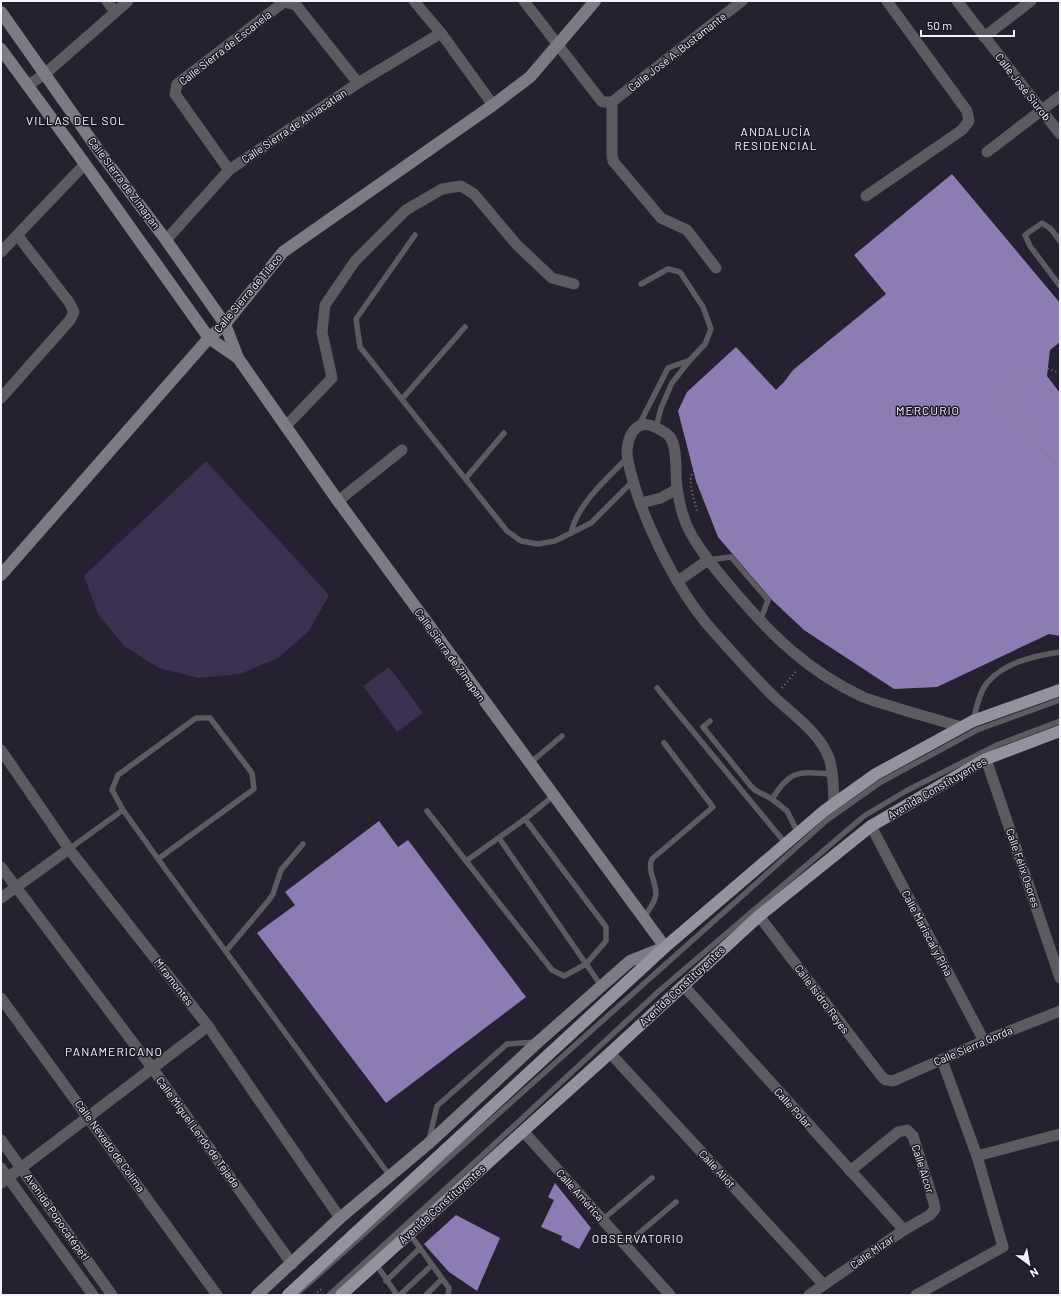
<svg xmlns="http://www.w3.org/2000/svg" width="1061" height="1296" font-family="Barlow,sans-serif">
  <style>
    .green { fill: #3c3151 }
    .building { fill: #8d7bb3 }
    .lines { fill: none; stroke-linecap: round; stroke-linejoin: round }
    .path { stroke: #817d8a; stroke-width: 2; stroke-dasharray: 1 3; stroke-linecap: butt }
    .lane { stroke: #5d5b62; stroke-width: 5.5 }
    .street { stroke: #5d5b62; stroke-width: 11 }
    .secondary { stroke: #7d7985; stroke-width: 12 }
    .primary { stroke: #9591a1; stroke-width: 12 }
    .labels { text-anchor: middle; stroke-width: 3; stroke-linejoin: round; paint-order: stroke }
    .street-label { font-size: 11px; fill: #f4f1fb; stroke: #1c1826 }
    .neighbourhood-label { font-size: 12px; letter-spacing: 1px; fill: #f4f1fb; stroke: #1c1826 }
  </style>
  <rect width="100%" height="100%" fill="#252130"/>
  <g class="green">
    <polygon points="206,461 329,595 309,631 278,658 240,674 199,678 159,668 124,646 98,614 84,576"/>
    <polygon points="389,667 423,713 397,732 363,686"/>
  </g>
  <g class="building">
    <polygon points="952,174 1060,303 1060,342 1050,350 1047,376 1060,393 1060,636 1049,634 937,687 894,689 804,630 772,600 718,537 696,481 678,411 687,392 736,347 776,390 784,382 793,370 886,294 854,255"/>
    <polygon points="379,821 398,847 408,840 526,997 386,1103 257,933 295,905 285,892"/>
    <polygon points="555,1183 591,1228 579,1249 561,1240 562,1236 541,1227 554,1200 548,1197"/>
    <polygon points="456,1215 500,1238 477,1291 449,1272 424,1244"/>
  </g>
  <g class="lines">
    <g class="path">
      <polyline points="1060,373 1040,366 1001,400 1060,470"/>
      <polyline points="996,394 1001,400"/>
      <polyline points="1049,457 1060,448"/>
      <path d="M694 471C686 480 695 501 697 511"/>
      <polyline points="782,688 797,670"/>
      <polyline points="314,1295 321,1289"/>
    </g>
    <g class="lane">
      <polyline points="415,235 356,319 360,347 507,531 521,541 538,544 555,541 591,523 633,481"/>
      <polyline points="1060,241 1051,229 1042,223 1025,235 1030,246 1060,286"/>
      <polyline points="641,284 668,269 680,272 703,307 711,329 705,344 690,360 672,383 661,408 656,428"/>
      <polyline points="402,399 465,327"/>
      <polyline points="638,427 668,368 690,360"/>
      <polyline points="466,478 504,433"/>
      <path d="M571 533C578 503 606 480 627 458"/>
      <polyline points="708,560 731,557 768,600 760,621"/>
      <polyline points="657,688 786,844"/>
      <polyline points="710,721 703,727 750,785 755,790 772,799"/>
      <path d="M973 721C976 709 979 693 987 683 1005 662 1034 656 1060 652"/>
      <polyline points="530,763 562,736"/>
      <polyline points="427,811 466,861"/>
      <polygon points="525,819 606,927 606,941 586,964 564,976 552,970 466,861"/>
      <polyline points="525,819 553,796"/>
      <path d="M798 833 787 811 772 799C791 768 800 772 832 774"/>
      <polyline points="499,838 602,987"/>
      <polyline points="69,849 123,810"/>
      <polyline points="158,859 254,789 252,773 210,718 196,718 118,775 112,790 123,810 158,859 390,1176"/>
      <path d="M644 917C649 910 655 903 656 894 656 882 647 870 652 859L713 807 664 743"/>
      <polyline points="226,951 269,900 273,894 281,870 303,844"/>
      <polyline points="429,1140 437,1106 507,1044 536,1042"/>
      <polyline points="602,1220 652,1178"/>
      <polyline points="409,1233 449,1288 448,1295"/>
      <polyline points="625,1245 676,1202"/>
      <polyline points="376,1264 397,1295"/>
      <polyline points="386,1281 420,1248"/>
      <polyline points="299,1292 827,820 881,782 977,730 1060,700"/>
      <polyline points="329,1295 487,1151 659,991 864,816 906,791 997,745 1060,721"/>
      <polyline points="400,1295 432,1265"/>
      <polyline points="426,1295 442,1279"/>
    </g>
    <g class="street">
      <polyline points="107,1 115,12"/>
      <polyline points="414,1 441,33 493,105"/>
      <polyline points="524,1 602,102 612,102"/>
      <polyline points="957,1 1060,134"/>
      <polyline points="984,37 1031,1"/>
      <polyline points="27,86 46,73 128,1"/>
      <polyline points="612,102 612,155 613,161 661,218 687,230 716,268"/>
      <polyline points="612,102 742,1"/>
      <polyline points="987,152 1060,96"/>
      <polyline points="229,170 175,94 177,84 284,2 296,5 358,83"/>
      <polyline points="866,196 962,130 969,121 967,111 887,1"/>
      <polyline points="166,240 229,170 358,83 441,33"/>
      <polyline points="1,252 85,164"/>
      <polyline points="1,398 70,320 74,312 69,302 18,236"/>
      <polyline points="286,426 332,378 322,332 325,305 355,261 406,210 442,189 461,186 474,194 517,245 552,278 574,284"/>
      <polyline points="338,501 402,450"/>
      <polyline points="641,503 661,498 677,489"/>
      <polyline points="678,581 708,560"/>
      <polyline points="1,750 69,849 208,1026 340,1218"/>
      <polyline points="986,759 1060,978"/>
      <path d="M834 804C833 789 834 772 829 758 819 732 793 715 773 696 750 673 728 648 707 624 673 583 639 513 628 461 624 444 633 416 655 427 660 430 666 432 670 437 678 447 675 474 677 487 679 502 683 519 690 532 702 554 718 572 734 591 772 636 809 672 863 697 873 701 884 704 894 707 916 714 939 720 961 727"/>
      <polyline points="871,826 984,1041"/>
      <polyline points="1,867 153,1069 292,1264"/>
      <polyline points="1,898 69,849"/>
      <polyline points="759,916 882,1077 886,1080 893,1081 984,1041 1060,1011"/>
      <polyline points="683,985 904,1230"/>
      <polyline points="1,998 217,1295"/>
      <polyline points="610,1053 824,1285"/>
      <polyline points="523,1131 670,1295"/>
      <polyline points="1,1140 112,1295"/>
      <polyline points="977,1156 1060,1134"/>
      <polyline points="1,1168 93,1295"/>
      <polyline points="1,1183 208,1026"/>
      <polyline points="809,1295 904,1230 930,1215 935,1209 934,1203 913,1136 907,1130 898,1132 850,1171"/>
      <polyline points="916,1295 1003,1247 977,1156 942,1060"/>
    </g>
    <g class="secondary">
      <polyline points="1,12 101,154 166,240 225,324 238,358 338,501 665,947 630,961 538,1042 428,1144 340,1218 257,1295"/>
      <polyline points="1,49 85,164 209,338 238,358"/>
      <polyline points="1,575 209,338 225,324 283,252 493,105 530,77 595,1"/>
    </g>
    <g class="primary">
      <polyline points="288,1295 665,947 824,811 876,774 973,721 1060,690"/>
      <polyline points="341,1295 610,1053 759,916 871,826 986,759 1060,731"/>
    </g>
  </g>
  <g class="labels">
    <g class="street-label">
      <text transform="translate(225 48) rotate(-38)" y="4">Calle Sierra de Escanela</text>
      <text transform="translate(677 52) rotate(-38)" y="4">Calle José A. Bustamante</text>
      <text transform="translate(1023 87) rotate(52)" y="4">Calle José Siurob</text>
      <text transform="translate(294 126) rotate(-34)" y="4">Calle Sierra de Ahuacatlan</text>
      <text transform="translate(124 183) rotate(53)" y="4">Calle Sierra de Zimapan</text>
      <text transform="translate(248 293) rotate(-50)" y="4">Calle Sierra de Tilaco</text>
      <text transform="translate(450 655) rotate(54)" y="4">Calle Sierra de Zimapan</text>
      <text transform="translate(937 788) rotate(-30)" y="4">Avenida Constituyentes</text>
      <text transform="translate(1023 868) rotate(71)" y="4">Calle Félix Osores</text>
      <text transform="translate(927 933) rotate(62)" y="4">Calle Mariscal y Piña</text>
      <text transform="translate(174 982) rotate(52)" y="4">Miramontes</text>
      <text transform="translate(682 986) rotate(-43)" y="4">Avenida Constituyentes</text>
      <text transform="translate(822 999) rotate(53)" y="4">Calle Isidro Reyes</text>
      <text transform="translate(973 1046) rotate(-23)" y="4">Calle Sierra Gorda</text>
      <text transform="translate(793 1108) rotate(48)" y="4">Calle Polar</text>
      <text transform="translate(198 1132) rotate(54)" y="4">Calle Miguel Lerdo de Tejada</text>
      <text transform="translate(110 1146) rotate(54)" y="4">Calle Nevado de Colima</text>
      <text transform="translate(717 1169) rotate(47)" y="4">Calle Aliot</text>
      <text transform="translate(923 1169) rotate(72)" y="4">Calle Alcor</text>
      <text transform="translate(580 1195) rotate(48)" y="4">Calle América</text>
      <text transform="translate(442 1204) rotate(-42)" y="4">Avenida Constituyentes</text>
      <text transform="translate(57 1217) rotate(55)" y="4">Avenida Popocatépetl</text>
      <text transform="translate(872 1252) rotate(-35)" y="4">Calle Mizar</text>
    </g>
    <g class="neighbourhood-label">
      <text x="76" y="125">VILLAS DEL SOL</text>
      <text x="776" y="136">ANDALUCÍA<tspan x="776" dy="14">RESIDENCIAL</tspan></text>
      <text x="928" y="415">MERCURIO</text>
      <text x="114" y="1056">PANAMERICANO</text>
      <text x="638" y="1243">OBSERVATORIO</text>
    </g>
  </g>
  <rect width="1061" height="1296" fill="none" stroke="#f4f1fb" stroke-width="4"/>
  <g transform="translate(1029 1264) rotate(148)" stroke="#1c1826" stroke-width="3" paint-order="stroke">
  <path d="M0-3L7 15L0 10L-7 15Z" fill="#f4f1fb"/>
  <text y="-6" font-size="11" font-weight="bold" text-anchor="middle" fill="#f4f1fb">N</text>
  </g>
  <path d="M921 30v6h93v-6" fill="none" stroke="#f4f1fb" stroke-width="2"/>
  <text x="927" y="30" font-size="12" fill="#f4f1fb" stroke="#1c1826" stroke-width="3" paint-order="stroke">50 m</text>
</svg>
